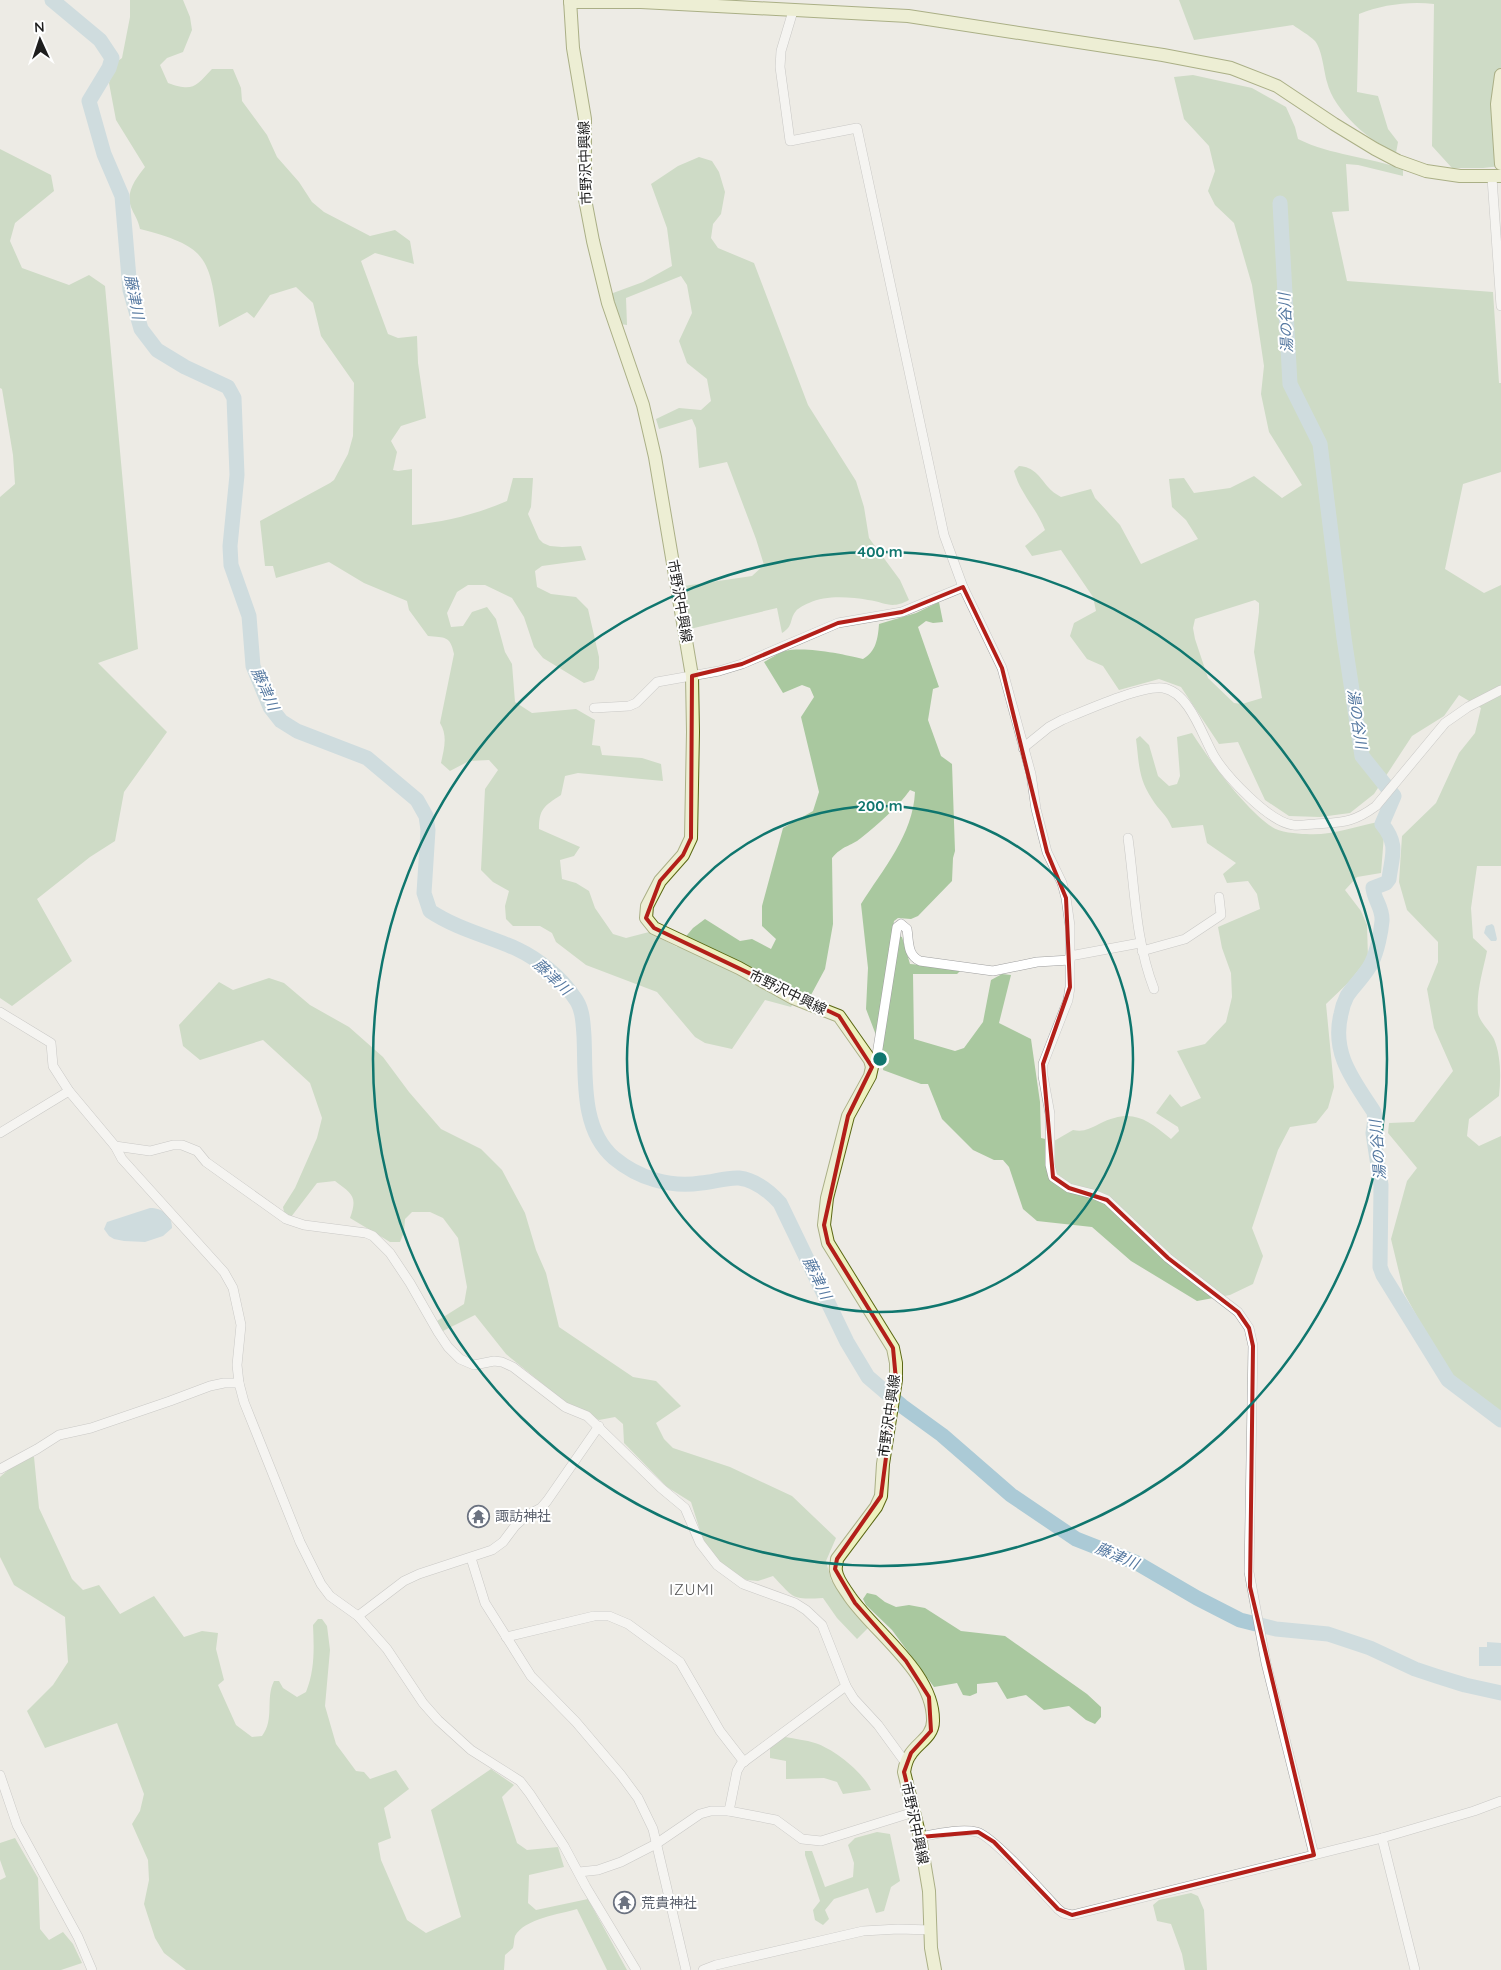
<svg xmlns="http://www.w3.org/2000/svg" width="1501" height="1970" font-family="Quicksand,'Noto Sans JP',sans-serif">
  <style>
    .forest { fill: #a9c89f; fill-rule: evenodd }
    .water { fill: #abcad6 }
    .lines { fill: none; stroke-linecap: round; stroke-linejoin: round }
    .river { stroke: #abcad6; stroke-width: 15 }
    .street-casing { stroke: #9f9f9f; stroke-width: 10 }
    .secondary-casing { stroke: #5a6712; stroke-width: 14 }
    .street { stroke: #fff; stroke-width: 9 }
    .secondary { stroke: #edf1bf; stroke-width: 12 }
    .marked { fill: none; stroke: #b31f19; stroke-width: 4; stroke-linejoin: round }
    .ring { fill: none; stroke: #0f766e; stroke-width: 2.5 }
    .labels { text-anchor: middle; stroke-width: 4; stroke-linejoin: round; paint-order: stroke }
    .street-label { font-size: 14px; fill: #1e1e1e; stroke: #fff }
    .worship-label { font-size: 14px; fill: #5b616d; stroke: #fff; text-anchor: start }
    .water-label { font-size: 15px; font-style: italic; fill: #5679a1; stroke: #fff }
    .neighbourhood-label { font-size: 15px; letter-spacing: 1px; fill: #515151; stroke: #fff }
    .centre { fill: #0f766e; stroke: #fff; stroke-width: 2.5 }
    .ring-label { font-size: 15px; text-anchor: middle; font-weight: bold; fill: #0f766e; stroke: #fff; stroke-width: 4; stroke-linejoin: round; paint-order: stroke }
  </style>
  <rect width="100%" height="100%" fill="#edebe5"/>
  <g class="forest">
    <path d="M130 0H183L190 17 192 30 183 52 167 58 160 65 168 83C193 92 195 87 212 69H233L241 88 242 101 267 135 277 157 299 182 312 202 324 212 370 236 395 230 410 241 414 264 375 253 361 261 388 334 398 338 417 336 418 363 426 418 401 426 391 441 397 452 393 470 398 471 412 469V525C445 522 477 514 507 501L513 478H533L531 507 528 514 539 539 543 543 550 546 562 547 581 546 586 560 542 566 535 571 537 587 551 594 576 597 588 609 599 657V668L594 680 584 683 543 658 534 647 524 617 512 598 485 585H468L457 592 447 613 451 627 463 626 472 612 487 607 496 619 505 652 512 664 515 702 532 713 576 709 595 720 592 745 600 746 602 755 642 758 661 764 663 781 578 773 565 776 561 795C544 806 539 809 539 829L580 847 574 856 560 860 562 879 576 883 589 891 595 908 613 934 626 938 649 932 677 947 693 928 705 919 740 941 752 939 771 949 776 939 762 926V906L783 828 813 811 819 792 801 717 814 697 810 688 802 685 783 693 764 662C770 659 778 653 785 651 804 646 844 654 863 659 876 652 878 638 879 624L916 613 939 602 943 622 933 623 926 621 918 627 939 687 933 689 928 720 941 756 952 764 955 851 953 858 952 881 918 916 911 919 898 918 894 921 892 934 902 937 910 964 957 968 960 971 957 974H913L914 1039 955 1051 964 1048 983 1022 991 980 1002 974 1011 975 999 1023 1031 1039 1040 1102 1041 1138 1054 1141 1073 1130C1084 1132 1089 1129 1099 1124 1132 1108 1145 1118 1171 1139L1179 1131 1178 1127 1156 1113 1170 1094 1181 1107 1201 1098 1177 1051 1205 1044 1226 1022 1232 997 1231 973 1222 948 1218 927 1260 909 1257 894 1248 881 1227 883 1223 874 1236 863 1207 843 1203 825 1172 828C1166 813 1159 811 1152 799 1138 778 1139 762 1136 739L1140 736 1149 745 1158 776 1169 786 1177 784 1180 776 1177 737 1192 733C1210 761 1245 809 1272 827 1279 832 1297 834 1306 834 1330 836 1354 827 1378 822L1384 835 1381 873 1357 877 1345 890 1361 911 1367 925 1368 958 1349 982 1326 1004 1334 1087 1328 1108 1316 1123 1290 1127 1278 1150 1252 1228 1263 1256 1253 1284 1230 1295 1197 1301 1131 1261 1092 1227 1037 1221 1023 1209 1009 1167 1003 1160H994L973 1150 942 1119 928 1084H921L883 1070 884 1056 866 1009 868 968 861 904C883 869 913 835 915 792L910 790C897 808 878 824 861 838 850 847 843 845 832 858L833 924 825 969 811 995 799 994 791 1007 765 1000 732 1049 705 1043 695 1037 657 992 586 965 556 942 552 933 540 926H513L506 919 505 906 509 891 493 882 481 870 485 789 498 770 489 760 469 761 450 771 441 763C444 749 448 736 440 723L454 654C450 635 445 638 428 636L409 610 407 601 364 583 329 562 276 578 273 566H265L260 521 330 483 334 480 348 454 353 436 354 383 321 336 313 303 296 287 270 295 254 318 247 312 219 327C209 258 210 247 140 229 138 219 134 215 131 207 125 192 137 177 145 167L116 120 109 83 115 63 122 58 130 17Z"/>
    <path d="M1179 0H1501V166L1483 168H1452L1432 146 1434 4C1409 1 1381 5 1359 14L1357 92 1378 96 1388 129 1398 142 1396 153C1370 142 1334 111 1327 82 1324 72 1322 49 1315 41 1309 35 1300 30 1293 25L1194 40Z"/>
    <path d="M1193 75 1252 88 1286 107 1295 127 1298 139C1330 155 1369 157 1403 169V176L1358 165 1346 164 1349 211 1332 212 1347 281 1493 292 1499 383H1501V472L1463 484 1445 569 1484 593 1501 585V866H1477L1471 908 1473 938 1487 951C1483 971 1476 992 1478 1013 1479 1021 1490 1031 1494 1039 1501 1056 1501 1077 1499 1096L1469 1119 1467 1136 1479 1146 1501 1136V1419L1451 1378 1404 1293 1391 1239 1407 1181 1417 1168 1388 1133 1389 1123 1414 1122 1453 1071 1434 1028 1427 989 1438 962V942L1407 910 1399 882 1402 836 1436 803 1459 753 1475 733 1481 708 1459 695 1444 716 1412 736 1374 794 1350 813 1320 817 1289 816 1265 800 1238 742 1219 744 1181 687 1159 679 1119 690 1103 666 1087 659 1070 636 1074 623 1096 611 1093 597 1061 550 1032 556 1025 546 1045 530C1037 509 1020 493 1014 471L1019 466C1034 467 1039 476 1048 487 1051 491 1056 494 1061 497L1091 489 1095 498 1120 525 1141 564 1198 539 1186 520 1172 507 1169 479 1184 478 1194 493 1230 488 1254 476 1282 498 1302 485 1269 432 1261 394 1264 366 1252 285 1234 223 1215 205 1208 191 1215 171 1209 146 1184 119 1174 77ZM1255 600 1259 603V612L1254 652 1262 698 1242 704 1234 703 1208 678 1195 639 1193 628 1195 619Z"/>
    <polygon points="0,149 51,175 54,191 15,223 10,241 22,268 69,285 89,275 105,286 138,649 98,663 167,732 124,792 115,841 90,857 37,899 72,961 12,1006 0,998 0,497 15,484 13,455 2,389 0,388"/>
    <path d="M699 157 712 161 719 172 725 192 721 214 713 224 711 238 718 248 754 263 808 405 856 481 864 507 869 538 900 580 909 600C891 610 885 602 868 600 850 597 826 595 809 603 806 604 798 608 796 611 789 619 794 626 782 633L777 608 690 629 684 586 752 576 764 565 756 539 727 462 699 468 696 428 692 419 659 429 656 419 679 408 701 410 711 401 707 379 687 363 679 341 692 313 687 285 681 276 626 298 627 325 620 324 613 304V293L643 282 672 266 667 228 651 184 678 166Z"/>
    <path d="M269 978 284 983 310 1005 349 1027 383 1057 409 1092 441 1129 481 1149 502 1170 525 1213 536 1250 546 1273 559 1327 633 1377 656 1381 681 1406 656 1423 664 1439 673 1448 730 1467 792 1496 836 1538 826 1561 831 1580 868 1628 857 1639 837 1618 823 1598C791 1600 794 1598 773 1576L758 1581 747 1580 734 1575 717 1559 704 1543 691 1502 667 1487 624 1443 623 1424 615 1417 599 1420 565 1402 506 1354 475 1315 443 1331 439 1327 437 1321 464 1304 467 1287 458 1238 443 1218 430 1212H412L405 1219 404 1232 400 1242H390L350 1218C358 1196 352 1194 335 1181L317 1183 291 1217 284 1212 283 1207 295 1188 317 1138 322 1118 310 1083 263 1040 200 1060 183 1046 179 1025 219 982 233 990Z"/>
    <path d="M25 1455 34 1457 39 1508 72 1579 83 1590 99 1585 120 1614 154 1596 184 1637 202 1631 218 1633 216 1649 224 1680 218 1685 236 1725 252 1737 262 1736C275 1719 265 1699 274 1681H279L283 1688 297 1697 306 1692C315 1670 314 1648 313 1625L318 1619H322L327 1626 330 1650 325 1706 336 1744 356 1771 364 1772 370 1779 396 1770 409 1789 384 1808 391 1838 378 1843 381 1860 407 1920 426 1933 461 1917 431 1810 491 1769 514 1785 502 1797 517 1843 527 1850 558 1847 564 1867 529 1875 528 1903 536 1910 588 1899 627 1970H607L577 1909C560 1914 524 1919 515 1936 514 1939 514 1945 513 1948L505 1955 504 1970H186L164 1953 155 1938 144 1904 149 1880 148 1860 132 1824 140 1811 144 1794 117 1723 45 1748 27 1711 53 1685 68 1662 65 1617 14 1585 0 1557V1477Z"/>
    <polygon points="867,1593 876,1595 885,1602 896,1607 909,1605 925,1608 961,1631 1005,1636 1087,1694 1101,1707 1101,1717 1095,1724 1086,1720 1069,1706 1044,1710 1026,1695 1007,1699 997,1682 977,1684 977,1693 970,1696 963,1695 957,1683 934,1687 892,1630 866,1605 863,1599"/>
    <path d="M785 1737C795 1739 806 1740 815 1743 834 1749 863 1772 871 1790L843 1794 837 1782 824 1778 786 1779V1761L770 1758V1747Z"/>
    <polygon points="877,1832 890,1834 900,1881 891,1887 884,1911 876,1913 868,1888 834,1899 825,1910 829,1919 823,1925 815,1920 813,1910 820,1901 805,1855 805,1851 812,1851 825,1887 853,1877 854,1863 848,1845 855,1838"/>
    <polygon points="15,1838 38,1878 40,1929 49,1940 63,1932 73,1944 82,1963 61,1970 0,1970 0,1880 6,1877 0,1860 0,1843"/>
    <polygon points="1191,1893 1198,1896 1204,1910 1207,1970 1185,1970 1182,1954 1171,1924 1157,1921 1153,1905 1159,1900"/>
  </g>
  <g class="water">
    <polygon points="1492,924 1494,926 1497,939 1496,941 1491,941 1484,933 1486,926"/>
    <path d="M150 1208C162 1208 172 1215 172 1228L163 1236 145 1242 124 1241 114 1239 109 1236 104 1229 107 1222Z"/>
    <polygon points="1487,1642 1501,1643 1501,1666 1479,1666 1479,1647 1487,1647"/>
  </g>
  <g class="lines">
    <g class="river">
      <path d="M52 0 100 40 112 58 109 68 89 101 104 154 122 196 130 290 141 329 157 350 185 367 228 387 234 398 237 475 230 546 231 565 249 616 253 666 270 707 281 721 297 731 367 758 417 800 426 816 428 830 424 893 430 911C457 929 488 936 517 949 538 959 561 977 574 997 583 1008 583 1023 584 1036 586 1076 580 1129 614 1158 638 1178 670 1188 701 1183 713 1182 728 1177 739 1178 756 1180 769 1191 780 1203L847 1342 868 1377 902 1406 942 1435 1011 1495 1076 1539 1137 1563 1197 1598 1240 1620 1276 1629 1328 1634 1370 1648 1415 1669 1436 1676 1465 1685 1501 1693"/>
      <path d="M1280 203 1290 384 1320 444 1344 638 1362 756 1394 796 1382 824C1399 845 1392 855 1389 879L1386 883 1373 888C1374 900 1383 908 1382 921 1381 933 1377 951 1372 962 1366 975 1355 984 1347 996 1344 1002 1342 1008 1341 1014 1331 1054 1354 1081 1374 1112L1375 1119 1373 1133 1381 1185 1380 1267 1383 1275 1448 1380 1501 1420"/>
    </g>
    <defs>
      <g id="street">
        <polyline points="793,11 781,51 780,67 790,141 857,128 944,535 963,587 1002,668 1031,774 1036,809 1047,852 1062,883 1066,898 1070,926 1070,987 1068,1000 1043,1064 1043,1076 1050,1114 1050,1165 1053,1177 1069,1188 1093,1194 1107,1200 1168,1258 1238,1312 1249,1328 1253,1346 1249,1572 1266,1663 1314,1855"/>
        <polyline points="1492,178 1501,306"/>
        <polyline points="594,708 629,706 636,703 657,682 719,671 742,664 838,623 902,612 963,587"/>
        <path d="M1023 748 1049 727 1062 720C1084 711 1142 685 1163 688 1189 692 1202 735 1214 756 1226 776 1269 822 1293 825 1300 826 1308 824 1315 824 1343 822 1353 823 1376 806L1445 723 1468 707 1501 690"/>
        <path d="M1128 838C1135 888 1135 940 1154 989"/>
        <polyline points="1142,951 1185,939 1221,915 1219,897"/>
        <polyline points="1070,956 1140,943"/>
        <polyline points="0,1012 51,1043 53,1066 69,1091 115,1146 122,1159 224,1272 233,1288 241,1325 237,1365 239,1383 244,1402 300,1542 321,1584 330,1596 358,1616 387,1649 423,1703 438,1720 471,1750 520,1781 530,1794 564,1846 586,1887 636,1970"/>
        <path d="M872 1067 877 1055 897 927 901 924 907 929C909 942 907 955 920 961L993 971 1037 962 1070 960"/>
        <polyline points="0,1133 69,1091"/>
        <polyline points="115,1146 150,1151 173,1145 182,1145 197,1151 206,1162 286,1219 304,1225 366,1233 373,1236 390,1253 410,1283 438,1332 448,1347 460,1359 474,1365 494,1361 502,1362 513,1367 565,1407 587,1416 661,1488 685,1508 700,1543 717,1565 743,1584 795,1603 806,1610 822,1625 846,1686 854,1699 878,1725 905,1762"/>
        <polyline points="0,1469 37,1449 59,1435 91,1428 170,1401 210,1386 224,1383 239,1383"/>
        <polyline points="471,1558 485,1603 531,1676 576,1722 621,1775 638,1798 653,1829 686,1970"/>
        <polyline points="358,1616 404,1581 419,1574 492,1550 503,1542 515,1526 526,1516 541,1508 547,1501 599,1426"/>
        <polyline points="506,1637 594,1616 609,1616 628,1624 680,1662 720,1731 744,1762"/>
        <polyline points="0,1775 17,1825 78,1937 92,1970"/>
        <polyline points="729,1811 737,1771 741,1764 846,1686"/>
        <path d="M920 1837C936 1834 961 1828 977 1832 993 1836 1044 1894 1058 1909L1063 1913 1072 1915 1382 1838 1474 1811 1501 1801"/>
        <polyline points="1382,1838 1415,1970"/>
        <polyline points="579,1872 598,1870 621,1862 656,1844 700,1814 711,1811 729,1811 776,1820 802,1839 821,1841 914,1812"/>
        <polyline points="703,1970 716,1965 863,1931 898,1929 931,1930"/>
      </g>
      <g id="secondary">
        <path d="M570 0 573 48 585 119V199L593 241 608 303 643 405 655 457 692 676 693 732 691 838 683 855 660 881 647 906 646 918 654 928 739 968 793 998 839 1016 870 1060 872 1067 870 1076 848 1116 827 1198 824 1225 828 1243 893 1348 896 1363V1380L883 1464 881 1496 876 1507 837 1559C837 1563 835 1567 836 1571 837 1580 845 1589 850 1597 876 1634 934 1673 933 1721 933 1737 917 1743 910 1755 906 1760 905 1766 904 1772L920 1837 929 1891 931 1948 935 1970"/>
        <polyline points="570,2 641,2 908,16 1163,55 1231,68 1277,86 1334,124 1375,149 1398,161 1426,171 1460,176 1501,176"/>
        <polyline points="1501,75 1497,104 1501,164"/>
      </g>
    </defs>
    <use href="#street" class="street-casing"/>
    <use href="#secondary" class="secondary-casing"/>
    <use href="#street" class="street"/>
    <use href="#secondary" class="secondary"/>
  </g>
  <path d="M0 0H1501V1970H0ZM963 587 1002 668 1047 852 1066 898 1070 987 1043 1064 1053 1177 1069 1188 1107 1200 1168 1258 1238 1312 1249 1328 1253 1346 1250 1587 1314 1855 1072 1915 1058 1909 994 1842 978 1832 920 1837 904 1772 911 1753 931 1731 929 1697 906 1661 855 1603 835 1569 837 1559 881 1496 896 1380 893 1348 828 1243 824 1225 848 1116 872 1067 839 1016 654 928 646 918 660 881 683 855 691 838 692 676 742 664 838 623 902 612Z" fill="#edebe5" fill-opacity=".55" fill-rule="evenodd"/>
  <path class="marked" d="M963 587 1002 668 1047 852 1066 898 1070 987 1043 1064 1053 1177 1069 1188 1107 1200 1168 1258 1238 1312 1249 1328 1253 1346 1250 1587 1314 1855 1072 1915 1058 1909 994 1842 978 1832 920 1837 904 1772 911 1753 931 1731 929 1697 906 1661 855 1603 835 1569 837 1559 881 1496 896 1380 893 1348 828 1243 824 1225 848 1116 872 1067 839 1016 654 928 646 918 660 881 683 855 691 838 692 676 742 664 838 623 902 612Z"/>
  <g class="ring">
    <circle cx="880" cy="1059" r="253"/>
    <circle cx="880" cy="1059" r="507"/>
  </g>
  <defs>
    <symbol id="temple-ring" viewBox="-11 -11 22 22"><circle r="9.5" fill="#fff" stroke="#6b7280" stroke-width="1.5"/><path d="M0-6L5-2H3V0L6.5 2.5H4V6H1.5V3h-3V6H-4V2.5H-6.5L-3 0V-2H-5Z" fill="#6b7280"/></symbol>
  </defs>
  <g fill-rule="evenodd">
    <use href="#temple-ring" x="466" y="1504" width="25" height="25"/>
    <use href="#temple-ring" x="612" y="1890" width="25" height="25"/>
  </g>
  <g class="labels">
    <g class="street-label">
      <text transform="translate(585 163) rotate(-92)" y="5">市野沢中興線</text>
      <text transform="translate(680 601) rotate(80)" y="5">市野沢中興線</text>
      <text transform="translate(788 992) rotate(26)" y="5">市野沢中興線</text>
      <text transform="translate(889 1416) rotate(-82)" y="5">市野沢中興線</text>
      <text transform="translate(915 1823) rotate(78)" y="5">市野沢中興線</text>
    </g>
    <g class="worship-label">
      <text x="495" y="1521">諏訪神社</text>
      <text x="641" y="1908">荒貴神社</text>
    </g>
    <g class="water-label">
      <text transform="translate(134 297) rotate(79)" y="5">藤津川</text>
      <text transform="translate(1286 323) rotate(-93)" y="5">湯の谷川</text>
      <text transform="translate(265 689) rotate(66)" y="5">藤津川</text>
      <text transform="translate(1357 719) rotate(82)" y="5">湯の谷川</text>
      <text transform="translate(552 977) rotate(43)" y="5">藤津川</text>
      <text transform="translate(1378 1150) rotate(-95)" y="5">湯の谷川</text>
      <text transform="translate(817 1278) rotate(64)" y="5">藤津川</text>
      <text transform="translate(1117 1556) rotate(23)" y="5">藤津川</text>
    </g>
    <g class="neighbourhood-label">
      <text x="692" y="1595">IZUMI</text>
    </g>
  </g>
  <circle cx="880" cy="1059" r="8" class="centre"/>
  <g class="ring-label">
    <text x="880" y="557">400 m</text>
    <text x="880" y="811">200 m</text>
  </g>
  <g transform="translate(40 40) rotate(357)" stroke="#ffffff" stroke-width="4" paint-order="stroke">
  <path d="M0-4L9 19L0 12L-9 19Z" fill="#1e1e1e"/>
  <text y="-8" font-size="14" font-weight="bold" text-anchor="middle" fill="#1e1e1e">N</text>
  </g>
</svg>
